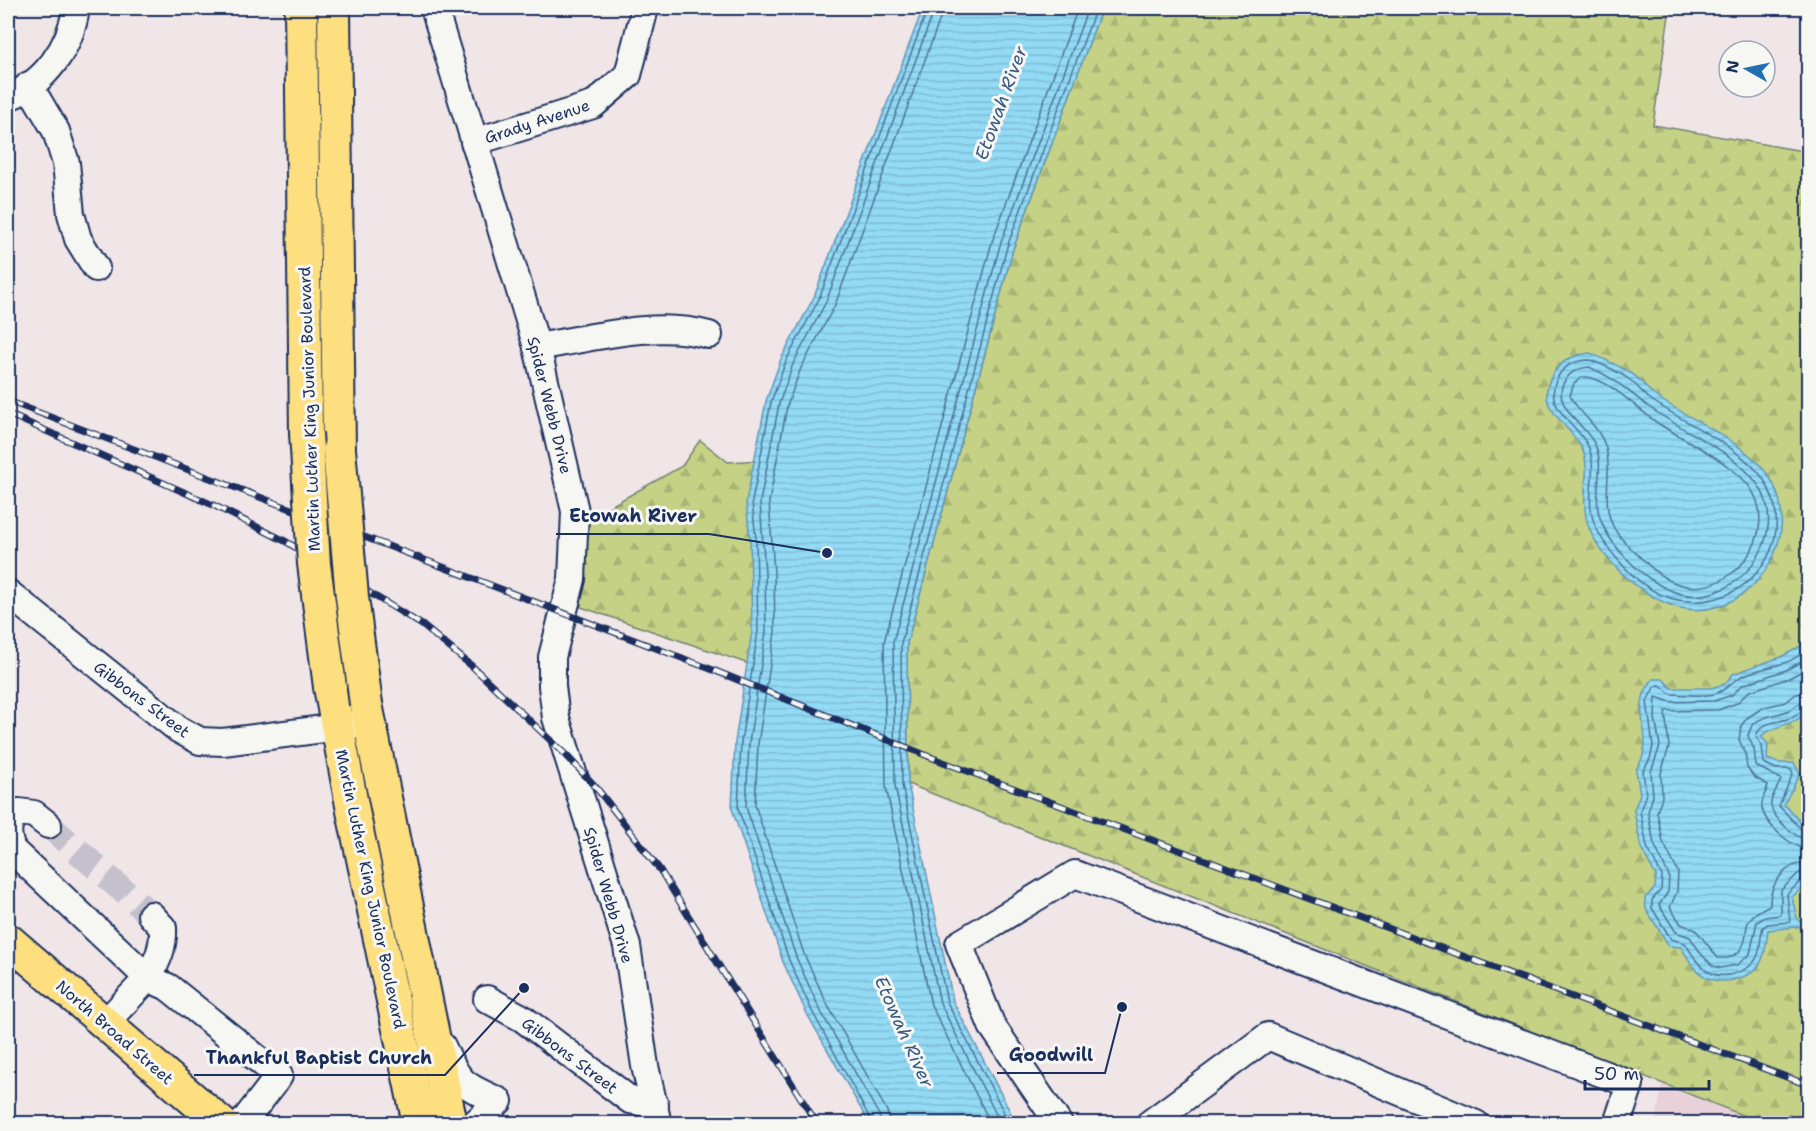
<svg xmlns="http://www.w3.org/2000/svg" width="1816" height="1131" font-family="'Shantell Sans',sans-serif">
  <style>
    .built { fill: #e9d1da }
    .forest { fill: url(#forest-firs); stroke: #708072; stroke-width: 1.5 }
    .water { fill: url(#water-rules); stroke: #6396b9; stroke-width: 1.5 }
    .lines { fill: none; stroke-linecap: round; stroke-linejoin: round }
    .shore { stroke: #4b739a; stroke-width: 1.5 }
    .minor-tunnel { stroke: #c5c1cc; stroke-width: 26; stroke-dasharray: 26 13; stroke-linecap: butt }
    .minor-casing { stroke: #1b2f5e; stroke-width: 30 }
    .major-casing { stroke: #1b2f5e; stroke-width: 36 }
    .minor { stroke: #f6f6f2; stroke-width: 26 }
    .major { stroke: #fddf80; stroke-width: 32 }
    .rail-casing { stroke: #1b2f5e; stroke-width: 7 }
    .rail { stroke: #f6f6f2; stroke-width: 4.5; stroke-dasharray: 14; stroke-linecap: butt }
    .major-bridge-casing { stroke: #1b2f5e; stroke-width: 36; stroke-linecap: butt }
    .major-bridge { stroke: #fddf80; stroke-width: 32 }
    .labels { text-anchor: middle; stroke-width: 6; stroke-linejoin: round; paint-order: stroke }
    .street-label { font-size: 16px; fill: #1b2f5e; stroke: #f6f6f2 }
    .water-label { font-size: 18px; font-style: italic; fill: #395a84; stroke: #f6f6f2 }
    .leader { fill: none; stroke: #1b2f5e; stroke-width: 2 }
    .callout-dot { fill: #1b2f5e; stroke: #f6f6f2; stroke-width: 2 }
    .callout-label { font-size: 18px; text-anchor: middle; font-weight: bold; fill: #1b2f5e; stroke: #f6f6f2; stroke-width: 6; stroke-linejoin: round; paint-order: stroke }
  </style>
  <defs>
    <pattern id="forest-firs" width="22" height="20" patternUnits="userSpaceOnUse" patternTransform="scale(1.5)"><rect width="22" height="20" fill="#c5d285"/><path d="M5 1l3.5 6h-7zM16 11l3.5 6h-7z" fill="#a9b575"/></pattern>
    <pattern id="water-rules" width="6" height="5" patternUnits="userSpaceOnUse" patternTransform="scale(1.5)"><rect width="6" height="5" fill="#93daf5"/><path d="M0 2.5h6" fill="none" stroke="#7ebbd4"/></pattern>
  </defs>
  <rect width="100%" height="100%" fill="#f0e5e7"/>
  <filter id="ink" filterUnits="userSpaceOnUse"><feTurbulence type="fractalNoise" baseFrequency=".0167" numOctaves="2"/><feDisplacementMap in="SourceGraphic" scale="12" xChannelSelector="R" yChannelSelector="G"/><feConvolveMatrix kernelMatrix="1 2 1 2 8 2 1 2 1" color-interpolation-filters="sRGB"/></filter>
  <g filter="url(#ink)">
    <polygon class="built" points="1662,1085 1762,1123 1655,1124"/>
    <g class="forest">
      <polygon points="1102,8 1670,8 1653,125 1808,152 1808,1123 1762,1123 908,784 907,643 1013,249"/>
      <polygon points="700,440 728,462 763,460 752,665 581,607 584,521 682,466"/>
    </g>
    <g class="water">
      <polygon points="923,8 1102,8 1013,249 907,643 908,784 953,1001 1016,1123 869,1123 807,1014 783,962 732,809 735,742 752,631 750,539 746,502 766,401 781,359 814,297"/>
      <path d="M1590 353C1606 360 1621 366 1635 376 1642 382 1647 389 1654 395 1690 420 1753 444 1773 483 1806 549 1738 632 1668 604 1634 590 1587 548 1585 509 1583 490 1590 469 1583 451 1573 424 1531 410 1553 374 1561 360 1574 355 1590 353Z"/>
      <path d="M1808 617V712C1793 726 1777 724 1761 736L1768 744 1767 759 1778 763H1794L1800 774 1784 804 1808 830V883L1792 897 1797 919 1805 926 1768 930C1767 938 1766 949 1763 957 1757 977 1726 986 1708 978 1695 973 1688 958 1681 947L1669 946 1646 909 1645 898 1655 888 1656 876 1641 848 1634 810 1640 794 1636 770C1660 733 1625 713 1653 679H1663L1671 688H1711L1725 684 1733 674 1781 657 1801 646 1806 635Z"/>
    </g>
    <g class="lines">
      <g class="shore">
        <path d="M1590 360C1604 365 1618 371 1630 380 1638 386 1643 394 1650 399 1682 422 1744 448 1764 480 1806 549 1733 624 1662 595 1635 584 1595 540 1591 511 1588 490 1597 469 1589 448 1578 422 1539 408 1559 375 1566 364 1578 360 1590 360Z"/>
        <path d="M1589 367C1615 378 1624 388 1645 404 1678 430 1731 448 1756 482 1796 535 1733 615 1672 591 1642 579 1604 542 1598 510 1595 488 1604 468 1596 447 1588 425 1547 405 1566 379 1571 371 1579 368 1589 367Z"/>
        <path d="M1583 377C1606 375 1640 412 1659 424 1686 441 1729 461 1749 486 1783 532 1731 601 1678 584 1660 578 1651 567 1638 555 1629 546 1620 539 1614 528 1600 502 1613 475 1606 448 1599 425 1580 415 1570 396L1574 383Z"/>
        <path d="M1808 644C1797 669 1757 665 1737 679 1728 685 1725 691 1714 694 1700 697 1684 694 1671 694L1660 685 1655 686 1647 701 1653 746 1650 759 1643 771 1646 794 1640 811 1647 847 1662 876 1661 890 1652 900V908L1671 939 1685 943C1692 953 1697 965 1709 972 1724 981 1752 971 1758 955 1761 946 1760 936 1763 927L1768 924 1790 922 1787 894 1802 880 1808 879"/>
        <polyline points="1808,658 1786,670 1742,685 1732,695 1714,701 1671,702 1656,697 1655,718 1660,746 1651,772 1653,796 1648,812 1654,844 1669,876 1668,892 1659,905 1676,932 1690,937 1702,955 1713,966 1720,968 1737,965 1750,954 1757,922 1765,917 1781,915 1781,890 1799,873 1808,871"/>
        <path d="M1808 668 1789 678 1748 692 1737 703 1718 710 1665 711 1669 747 1661 773 1662 797 1657 812 1663 842 1678 872 1677 892 1670 907 1681 924 1696 930 1718 958H1728L1738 953C1756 932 1732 923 1770 905 1769 884 1786 863 1808 862"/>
        <path d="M1808 692 1796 694 1786 702 1764 707 1747 718 1741 726 1739 740 1745 752 1747 768 1754 777 1768 785C1766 793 1761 799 1762 808 1765 825 1792 848 1808 849"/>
        <path d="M1808 701C1800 701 1798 705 1791 709 1776 718 1753 713 1748 736L1754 749 1756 766 1781 779C1779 787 1770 796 1771 805 1772 818 1797 839 1808 840"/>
        <path d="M1808 708C1802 709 1801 712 1795 716 1782 724 1763 718 1756 736L1762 746 1764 763 1776 769H1790L1793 773 1779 806 1802 830 1808 832"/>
        <polyline points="873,1124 812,1011 789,960 738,808 741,742 758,631 756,539 752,502 771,402 786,361 819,299 928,8"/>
        <polyline points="881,1124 879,1115 819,1008 796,957 746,807 749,743 766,632 765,573 760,502 779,404 793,364 826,302 935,8"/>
        <polyline points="890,1124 887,1111 827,1004 804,954 755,805 758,744 775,632 774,572 769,502 787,406 801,368 835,305 944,8"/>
        <polyline points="991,1124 931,1005 886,787 884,642 992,242 1078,8"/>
        <polyline points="1001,1124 940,1003 895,786 893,642 1000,245 1088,8"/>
        <polyline points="1010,1124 947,1002 902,785 901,643 1007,247 1096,8"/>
      </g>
      <polyline class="minor-tunnel" points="48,825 151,915"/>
      <defs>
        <g id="minor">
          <polyline points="434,8 537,347 575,511 572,579 552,657 552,686 556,718 627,946 645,1066 658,1124"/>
          <polyline points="29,85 56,131 66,163 71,214 78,239 96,268"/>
          <path d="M8 97C45 84 71 46 76 8"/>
          <polyline points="474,142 593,105 628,75 645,8"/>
          <path d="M537 347C593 338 654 320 709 335"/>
          <polyline points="8,593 178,729 200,741 223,742 354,725"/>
          <path d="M48 825 34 814 19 812C5 822 7 835 12 850L148 978C157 961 164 948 163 928L151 915"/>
          <polyline points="487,999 522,1018 630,1100 655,1105"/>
          <polyline points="105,1023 148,978 168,987 279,1076 242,1124"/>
          <path d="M442 1046C459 1083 462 1085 499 1101L474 1124"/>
          <polyline points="1059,1124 992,1026 959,944 1075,874 1630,1084 1617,1124"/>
          <polyline points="1149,1124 1268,1036 1476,1124"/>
        </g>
        <g id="major">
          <polyline points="301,8 306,433"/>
          <polyline points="334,8 339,449"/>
          <polyline points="330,687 354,816 419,1124"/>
          <polyline points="366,704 451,1124"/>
          <polyline points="8,940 222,1124"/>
        </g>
      </defs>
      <use href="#minor" class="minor-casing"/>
      <use href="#major" class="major-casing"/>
      <use href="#minor" class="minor"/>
      <use href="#major" class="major"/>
      <defs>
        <g id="rail">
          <polyline points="8,401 708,668 938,760 1808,1085"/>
          <polyline points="8,414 213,505 285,541 422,625 473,667 566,755 595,786 660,870 817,1124"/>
        </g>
      </defs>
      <use href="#rail" class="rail-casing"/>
      <use href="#rail" class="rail"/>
      <defs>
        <g id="major-bridge">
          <polyline points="306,433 314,564 330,687"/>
          <polyline points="339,449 352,597 366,704"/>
        </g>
      </defs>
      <use href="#major-bridge" class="major-bridge-casing"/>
      <use href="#major-bridge" class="major-bridge"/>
    </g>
  </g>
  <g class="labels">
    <g class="street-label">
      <text transform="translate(537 121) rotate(-18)" y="6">Grady Avenue</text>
      <text transform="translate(550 405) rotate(76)" y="6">Spider Webb Drive</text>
      <text transform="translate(309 409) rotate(-92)" y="6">Martin Luther King Junior Boulevard</text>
      <text transform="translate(142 699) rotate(37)" y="6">Gibbons Street</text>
      <text transform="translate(371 889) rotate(78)" y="6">Martin Luther King Junior Boulevard</text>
      <text transform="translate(609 895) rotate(74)" y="6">Spider Webb Drive</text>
      <text transform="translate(115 1032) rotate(41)" y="6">North Broad Street</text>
      <text transform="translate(570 1055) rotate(37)" y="6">Gibbons Street</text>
    </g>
    <g class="water-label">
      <text transform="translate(1001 103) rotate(-70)" y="6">Etowah River</text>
      <text transform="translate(904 1032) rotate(66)" y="6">Etowah River</text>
    </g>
  </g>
  <path class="leader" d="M827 553L709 534H556M1122 1007L1105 1073H997M524 988L445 1075H194"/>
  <g class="callout-dot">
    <circle cx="827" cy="553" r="6"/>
    <circle cx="1122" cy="1007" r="6"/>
    <circle cx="524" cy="988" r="6"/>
  </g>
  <g class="callout-label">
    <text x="633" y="522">Etowah River</text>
    <text x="1051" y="1061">Goodwill</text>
    <text x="319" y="1064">Thankful Baptist Church</text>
  </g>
  <rect width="1816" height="1131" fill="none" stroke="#f6f6f2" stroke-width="30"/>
  <rect x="15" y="15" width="1786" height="1101" fill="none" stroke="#1b2f5e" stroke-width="2" filter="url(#ink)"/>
  <g transform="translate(1747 69) rotate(279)"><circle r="28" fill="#f6f6f2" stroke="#9ea6b7" stroke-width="1.5"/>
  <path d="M0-4.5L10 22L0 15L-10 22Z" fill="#1f6fb2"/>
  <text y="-9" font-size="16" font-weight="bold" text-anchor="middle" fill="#1b2f5e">N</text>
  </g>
  <path d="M1585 1080v9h124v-9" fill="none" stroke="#1b2f5e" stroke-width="3"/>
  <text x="1594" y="1080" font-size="18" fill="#1b2f5e" stroke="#f6f6f2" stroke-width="4.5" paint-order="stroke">50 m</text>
</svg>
